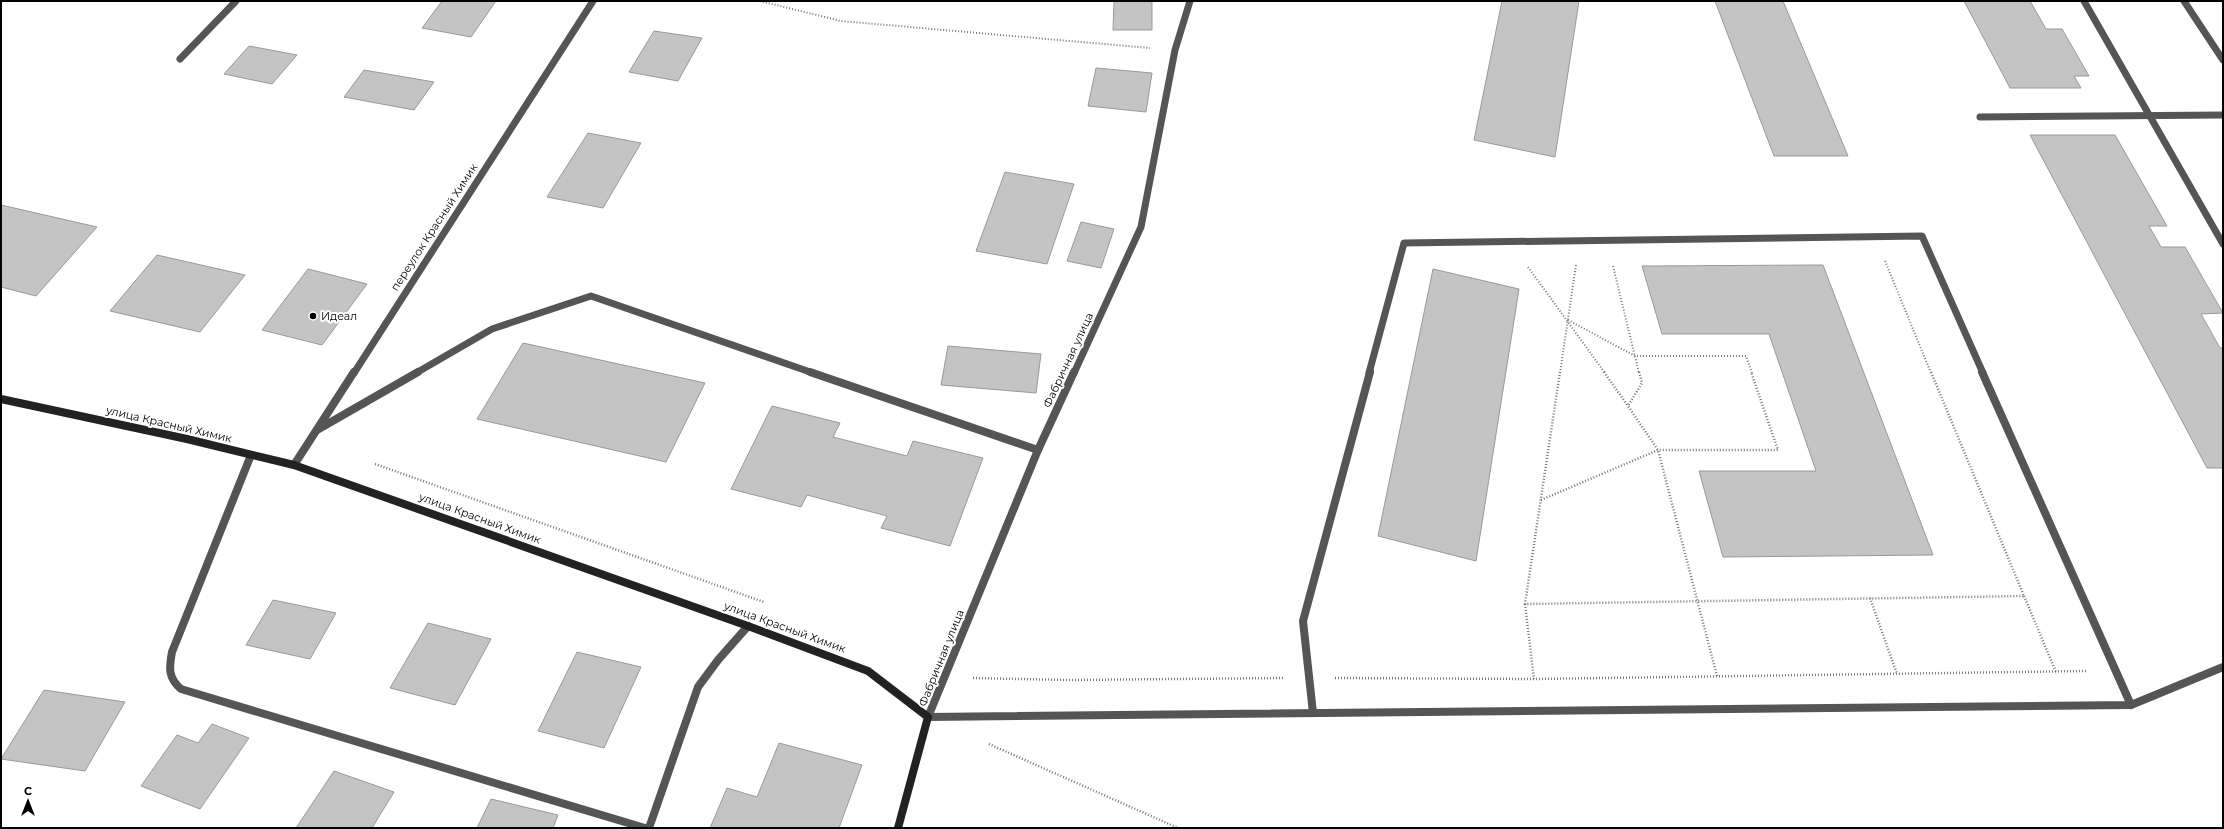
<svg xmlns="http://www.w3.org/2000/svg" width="2224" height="829" font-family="Montserrat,sans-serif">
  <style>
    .building { fill: #c4c4c4; stroke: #999 }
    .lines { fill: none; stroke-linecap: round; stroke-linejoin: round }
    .path-far1 { stroke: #777; stroke-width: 2; stroke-dasharray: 1 2; stroke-linecap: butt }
    .path { stroke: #777; stroke-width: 2.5; stroke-dasharray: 1 2; stroke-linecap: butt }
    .lane-far1 { stroke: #555; stroke-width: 7 }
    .lane { stroke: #555; stroke-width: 8 }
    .street-far1 { stroke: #555; stroke-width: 7 }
    .street { stroke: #555; stroke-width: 8 }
    .secondary { stroke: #222; stroke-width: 8 }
    .poi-dot { fill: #000; stroke: #fff; stroke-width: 1.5 }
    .labels { text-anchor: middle; stroke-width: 4; stroke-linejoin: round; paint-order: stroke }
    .street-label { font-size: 11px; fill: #000; stroke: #fff }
    .poi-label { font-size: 11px; fill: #000; stroke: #fff; text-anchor: start }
  </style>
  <rect width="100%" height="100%" fill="#fff"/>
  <g class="building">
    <polygon points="442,1 496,1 471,37 422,28"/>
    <polygon points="1114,1 1152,1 1152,30 1113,30"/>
    <polygon points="1502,1 1579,1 1555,157 1474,140"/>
    <polygon points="1715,1 1783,1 1848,156 1774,156"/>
    <polygon points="1964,1 2030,1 2046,29 2062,29 2089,76 2074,76 2081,88 2010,88"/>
    <polygon points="654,31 702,38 678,81 629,72"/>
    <polygon points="249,46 297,55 272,84 224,74"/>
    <polygon points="1096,68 1152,73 1146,112 1088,106"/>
    <polygon points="364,70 434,82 414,110 344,97"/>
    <polygon points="588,133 641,143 603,208 547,197"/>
    <polygon points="2030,135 2115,135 2167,226 2149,226 2161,247 2185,247 2223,313 2201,314 2220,348 2223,348 2223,468 2207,468"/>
    <polygon points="1005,172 1074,184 1047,264 976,251"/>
    <polygon points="1,205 97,227 36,296 1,287"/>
    <polygon points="1081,222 1114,229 1101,268 1067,261"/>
    <polygon points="157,255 245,275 200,332 110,311"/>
    <polygon points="1823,265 1933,555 1723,557 1699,471 1816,471 1769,334 1662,334 1642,266"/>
    <polygon points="308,269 367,284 322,345 262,330"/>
    <polygon points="1433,269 1519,289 1476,561 1378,536"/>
    <polygon points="523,343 705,383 666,462 477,419"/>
    <polygon points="948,346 1041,354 1036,393 941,385"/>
    <polygon points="772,406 840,423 833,437 907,456 913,441 983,458 950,546 881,528 887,516 807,495 801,507 731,489"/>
    <polygon points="273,600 336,613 310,659 246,645"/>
    <polygon points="428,623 491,639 455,705 390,688"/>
    <polygon points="577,652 641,667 604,748 538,731"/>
    <polygon points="44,690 125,702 85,771 1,759"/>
    <polygon points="212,724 249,738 200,809 141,786 177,735 198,743"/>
    <polygon points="779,743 862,765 839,828 710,828 727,788 757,797"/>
    <polygon points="334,771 394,792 372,828 296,828"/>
    <polygon points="491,799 558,815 553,828 477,828"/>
  </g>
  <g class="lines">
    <g class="path-far1">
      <polyline points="760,1 841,21 1150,48"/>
      <polyline points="1885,261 1931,373"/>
      <polyline points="1613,266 1639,373"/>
      <polyline points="1528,267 1605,373"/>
      <polyline points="1568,320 1635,356 1746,356 1752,373"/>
      <polyline points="1560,373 1576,265"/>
    </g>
    <g class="path">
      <polyline points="1560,372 1525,604 2024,596 1931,372"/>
      <polyline points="1604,372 1628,406"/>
      <polyline points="1639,372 1642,383 1628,406 1658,450 1717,676"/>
      <polyline points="375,464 764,602"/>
      <polyline points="1541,500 1658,450 1778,450 1751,372"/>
      <polyline points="2024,596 2056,672"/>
      <polyline points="1870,598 1897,674"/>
      <polyline points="1525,604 1534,679"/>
      <polyline points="973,678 1068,680 1284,678"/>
      <polyline points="1335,678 1534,679 2086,671"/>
      <polyline points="989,744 1178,828"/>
    </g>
    <g class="lane-far1">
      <polyline points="2084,1 2223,244"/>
      <polyline points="2184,1 2223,60"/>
      <polyline points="180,59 236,1"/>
      <polyline points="1980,117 2223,115"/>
      <polyline points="416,373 492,329 591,296 813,373"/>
      <polyline points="1369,373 1404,243 1922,236 1983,373"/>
    </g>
    <g class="lane">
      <polyline points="810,372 1038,450"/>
      <polyline points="1982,372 2131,705"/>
      <polyline points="317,430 418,372"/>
      <polyline points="1313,713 1303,621 1370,372"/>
    </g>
    <g class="street-far1">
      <polyline points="354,373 593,1"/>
      <polyline points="1074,373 1141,227 1175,50 1190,1"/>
    </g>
    <g class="street">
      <polyline points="1074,372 1038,450 928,717 2131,705 2223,667"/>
      <path d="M251 455 172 652C169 668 168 678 181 689L645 828"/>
      <polyline points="294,465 354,372"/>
      <polyline points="649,828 698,687 718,660 748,626"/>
    </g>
    <polyline class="secondary" points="1,399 187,439 294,465 748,626 868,671 928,717 898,828"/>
  </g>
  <circle class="poi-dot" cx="313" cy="316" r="4"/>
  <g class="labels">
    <g class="street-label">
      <text transform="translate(434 227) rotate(-57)" y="4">переулок Красный Химик</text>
      <text transform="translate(1068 360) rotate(-65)" y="4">Фабричная улица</text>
      <text transform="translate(169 424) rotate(13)" y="4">улица Красный Химик</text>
      <text transform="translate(480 518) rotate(20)" y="4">улица Красный Химик</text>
      <text transform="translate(785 627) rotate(20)" y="4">улица Красный Химик</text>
      <text transform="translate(941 658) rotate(-68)" y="4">Фабричная улица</text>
    </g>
    <g class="poi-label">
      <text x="321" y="320">Идеал</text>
    </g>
  </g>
  <rect width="2224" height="829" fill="none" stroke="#000000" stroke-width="4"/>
  <g transform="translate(28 801)" stroke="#ffffff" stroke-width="3" paint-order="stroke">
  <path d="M0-3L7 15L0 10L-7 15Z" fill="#000000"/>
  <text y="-6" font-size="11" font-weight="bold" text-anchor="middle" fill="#000000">С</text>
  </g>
</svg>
